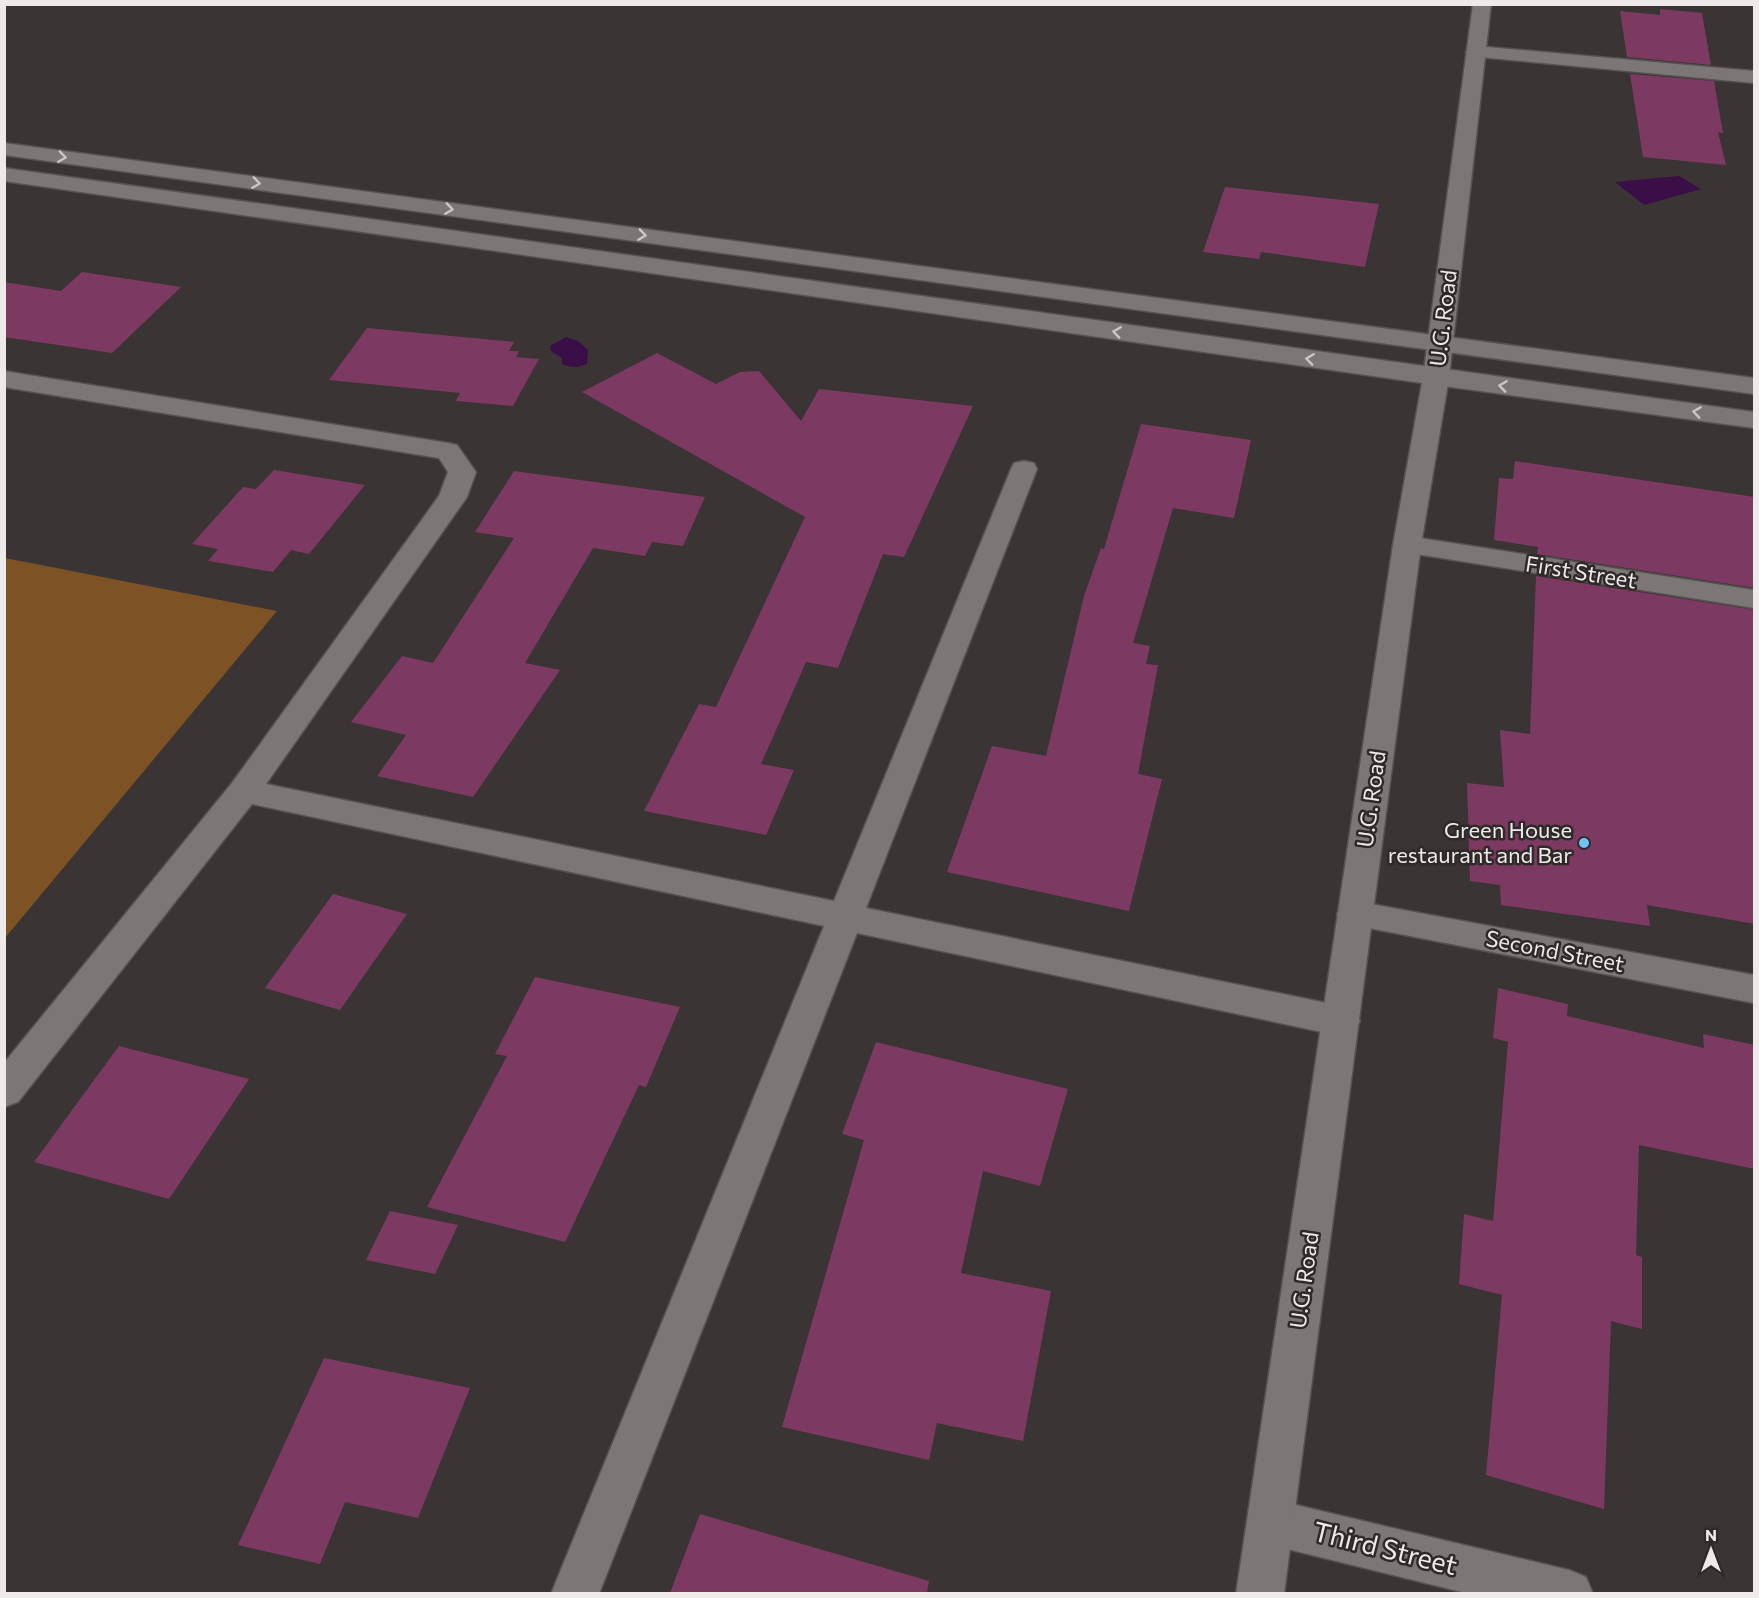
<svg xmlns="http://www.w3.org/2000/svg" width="1759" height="1598" font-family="Commissioner,sans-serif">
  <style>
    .green { fill: #7d5325 }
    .water { fill: #3a0e46 }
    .building { fill: #7c3a62 }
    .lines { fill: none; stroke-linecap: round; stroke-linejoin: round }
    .minor-casing { stroke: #565252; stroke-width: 3 }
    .tertiary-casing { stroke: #565252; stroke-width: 3 }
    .secondary-casing { stroke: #565252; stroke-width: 3 }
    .minor { fill: #7d7676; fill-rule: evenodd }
    .tertiary { fill: #7d7676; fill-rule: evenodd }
    .secondary { fill: #7d7676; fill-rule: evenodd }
    .oneway { stroke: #ccc7c7 }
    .poi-dot { fill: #70c2f4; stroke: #2f2a2a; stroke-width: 2 }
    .labels { text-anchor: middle; stroke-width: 5; stroke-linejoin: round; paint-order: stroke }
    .street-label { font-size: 22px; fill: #eeeaea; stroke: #2f2a2a }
    .poi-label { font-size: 22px; fill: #eeeaea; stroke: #2f2a2a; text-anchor: end }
    .near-street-label { font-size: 27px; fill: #eeeaea; stroke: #2f2a2a }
  </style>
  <rect width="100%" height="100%" fill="#3a3434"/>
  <polygon class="green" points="5,558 277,611 5,938 4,558"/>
  <g class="water">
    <polygon points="1679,176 1701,189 1644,205 1615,182"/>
    <path d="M566 337 578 341 588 350 587 364C578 368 571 368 562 364V358L551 351 550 346Z"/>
  </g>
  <g class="building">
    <polygon points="1660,9 1702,13 1711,65 1627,57 1620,11 1660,15"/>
    <polygon points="1630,74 1714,81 1723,133 1718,132 1726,165 1643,157"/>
    <polygon points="1225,187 1379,204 1365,267 1261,252 1259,259 1203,252"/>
    <polygon points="82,272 181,287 112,353 4,337 4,282 61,291"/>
    <polygon points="367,328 514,342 509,351 519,351 516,357 539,359 513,406 456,401 460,393 329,380"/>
    <polygon points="657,353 716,384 740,372 759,371 801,421 819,389 973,406 904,557 883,554 838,668 806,662 761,764 794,770 766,835 644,811 699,704 716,707 805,517 582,392"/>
    <polygon points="1141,424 1251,440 1234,518 1173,508 1133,643 1150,646 1146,664 1158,665 1138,774 1162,779 1129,911 947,872 992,746 1046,756 1084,596 1101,548 1104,549"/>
    <polygon points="1515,461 1755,497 1755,588 1537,554 1538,547 1494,540 1499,478 1513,479"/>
    <polygon points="274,470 365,485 309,554 291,550 273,572 208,561 218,549 192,544 243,487 256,489"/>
    <polygon points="514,471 705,497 683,546 652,542 645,556 593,548 525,663 560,670 473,797 377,776 406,735 351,722 402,656 433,663 514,538 475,532"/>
    <polygon points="1536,576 1755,610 1755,924 1647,905 1650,926 1501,905 1500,885 1470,881 1467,783 1504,787 1500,730 1530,734"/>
    <polygon points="333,894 407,914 340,1010 265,988"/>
    <polygon points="535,977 680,1007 646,1087 639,1085 565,1242 427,1207 507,1056 495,1054"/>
    <polygon points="1498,988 1568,1004 1567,1016 1704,1048 1703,1034 1755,1045 1755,1169 1639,1145 1636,1255 1642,1257 1642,1329 1611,1321 1604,1509 1486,1475 1502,1295 1459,1284 1464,1214 1493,1221 1508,1042 1493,1038"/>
    <polygon points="876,1042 1068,1089 1040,1186 983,1171 961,1273 1051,1291 1023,1441 937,1423 929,1460 782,1427 864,1140 842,1134"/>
    <polygon points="119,1046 249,1079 169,1199 34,1162"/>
    <polygon points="390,1211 458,1225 435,1274 366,1260"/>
    <polygon points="324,1358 470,1388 418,1518 345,1502 320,1564 238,1545"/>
    <polygon points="700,1514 929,1581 927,1593 670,1593"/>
  </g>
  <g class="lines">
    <defs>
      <g id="minor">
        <polygon points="1476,46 1754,71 1754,83 1469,56 1466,52 1469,48"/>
        <polygon points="4,371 448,443 457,445 476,472 467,497 266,784 834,901 1011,469 1014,463 1024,461 1034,463 1037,469 866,908 1341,1006 1354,1011 1360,1021 1354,1031 1341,1036 857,933 599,1594 551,1594 824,926 252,804 18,1102 4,1107 4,1063 232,783 439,496 448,472 439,458 4,387"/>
        <polygon points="1407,536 1754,590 1754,608 1397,551 1393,545 1397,539"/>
        <polygon points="1355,901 1754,975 1754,1003 1343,923 1337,914 1343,905"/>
        <polygon points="1271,1499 1569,1570 1586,1577 1593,1594 1470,1594 1271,1545 1255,1538 1248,1522 1255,1506"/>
      </g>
      <polygon id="tertiary" points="1473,4 1491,4 1449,377 1421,545 1284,1594 1236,1594 1393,545 1423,377"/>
      <g id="secondary">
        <polygon points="4,143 1754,378 1754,394 4,155"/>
        <polygon points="4,168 1754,412 1754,428 1436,385 4,181"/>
      </g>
    </defs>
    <use href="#minor" class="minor-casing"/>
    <use href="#tertiary" class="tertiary-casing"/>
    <use href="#secondary" class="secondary-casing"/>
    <use href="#minor" class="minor"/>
    <use href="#tertiary" class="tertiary"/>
    <use href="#secondary" class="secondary"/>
  </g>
  <defs><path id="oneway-chevron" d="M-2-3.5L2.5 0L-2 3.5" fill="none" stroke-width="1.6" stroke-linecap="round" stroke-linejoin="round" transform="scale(1.5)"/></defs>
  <g class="oneway">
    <use href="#oneway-chevron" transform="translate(62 157) rotate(8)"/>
    <use href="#oneway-chevron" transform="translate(256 183) rotate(8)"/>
    <use href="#oneway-chevron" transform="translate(449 209) rotate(8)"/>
    <use href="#oneway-chevron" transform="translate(642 235) rotate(8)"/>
    <use href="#oneway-chevron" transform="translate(1117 332) rotate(-172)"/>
    <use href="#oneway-chevron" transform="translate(1310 359) rotate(-172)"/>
    <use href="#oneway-chevron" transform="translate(1503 386) rotate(-172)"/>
    <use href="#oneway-chevron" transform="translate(1697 412) rotate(-172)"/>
  </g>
  <circle class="poi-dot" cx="1584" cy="843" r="6"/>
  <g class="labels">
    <g class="street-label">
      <text transform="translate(1443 318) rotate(-83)" y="8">U.G. Road</text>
      <text transform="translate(1581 572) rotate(9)" y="8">First Street</text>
      <text transform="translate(1371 799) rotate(-82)" y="8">U.G. Road</text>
      <text transform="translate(1555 951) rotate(11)" y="8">Second Street</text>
      <text transform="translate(1304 1280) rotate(-82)" y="8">U.G. Road</text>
    </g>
    <g class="poi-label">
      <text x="1572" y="838">Green House<tspan x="1572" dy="25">restaurant and Bar</tspan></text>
    </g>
    <g class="near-street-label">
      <text transform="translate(1385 1549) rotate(14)" y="9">Third Street</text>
    </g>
  </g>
  <rect width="1759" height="1598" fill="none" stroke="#eeeaea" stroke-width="12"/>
  <g transform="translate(1711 1550)" stroke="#2f2a2a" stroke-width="4.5" paint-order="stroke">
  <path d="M0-4.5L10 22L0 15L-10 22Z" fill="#eeeaea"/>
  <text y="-9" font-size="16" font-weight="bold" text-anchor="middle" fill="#eeeaea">N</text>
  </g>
</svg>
